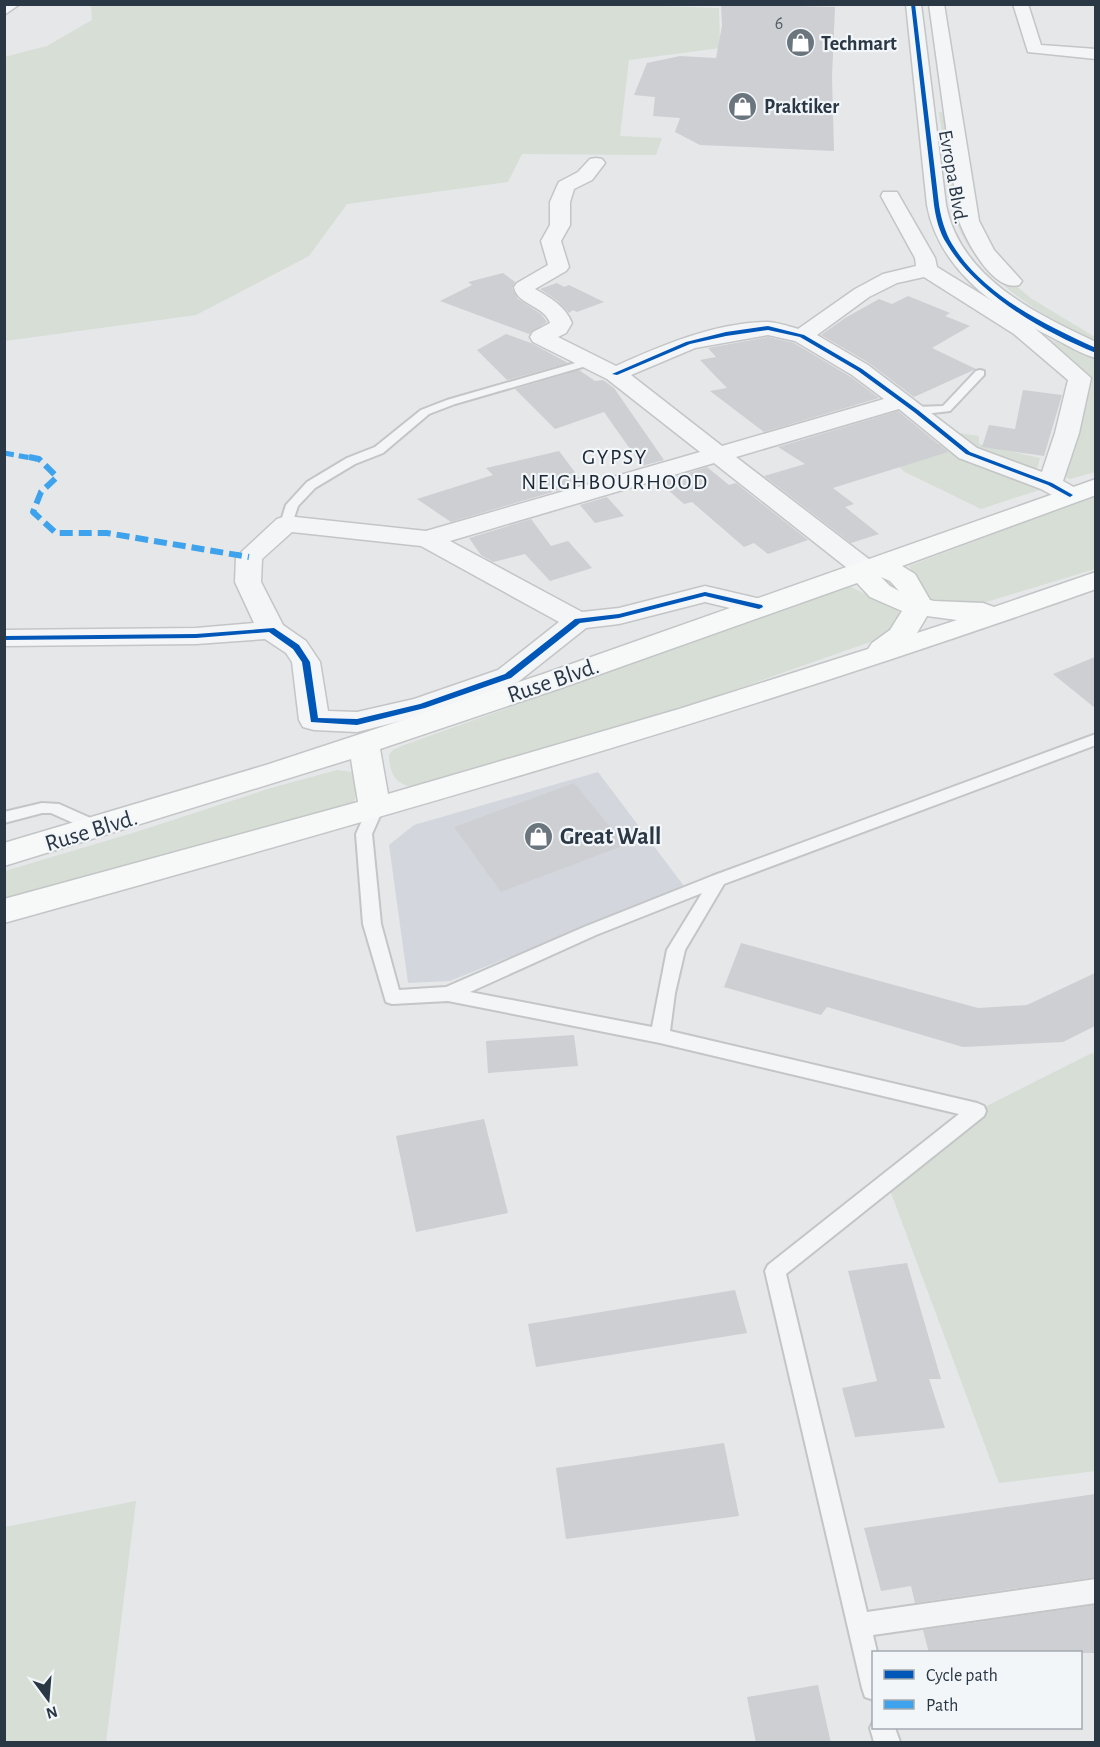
<svg xmlns="http://www.w3.org/2000/svg" width="1100" height="1747" font-family="'Alegreya Sans',sans-serif">
  <style>
    .built { fill: #d3d7dd }
    .green { fill: #d6ded5 }
    .building { fill: #cdcfd2 }
    .lines { fill: none; stroke-linecap: round; stroke-linejoin: round }
    .service-casing { stroke: #c3c5c7; stroke-width: 4 }
    .minor-casing { stroke: #c3c5c7; stroke-width: 3 }
    .tertiary-casing { stroke: #c3c5c7; stroke-width: 3 }
    .secondary-casing { stroke: #c3c5c7; stroke-width: 3 }
    .service { fill: #f4f5f6; fill-rule: evenodd }
    .minor { fill: #f4f5f6; fill-rule: evenodd }
    .tertiary { fill: #f4f5f6; fill-rule: evenodd }
    .secondary { fill: #f7f8f8; fill-rule: evenodd }
    .quiet-far1 { stroke: #3ea3ec; stroke-width: 5; stroke-dasharray: 10 5; stroke-linecap: butt }
    .quiet { stroke: #3ea3ec; stroke-width: 6; stroke-dasharray: 13 6; stroke-linecap: butt }
    .cycleway-casing { stroke: #f3f6f9; stroke-width: 4 }
    .cycleway { fill: #0057b8; fill-rule: evenodd }
    .labels { text-anchor: middle; stroke-width: 4.5; stroke-linejoin: round; paint-order: stroke }
    .far-number-label { font-size: 18px; fill: #545e68 }
    .far-poi-label { font-size: 20px; font-weight: bold; fill: #2a3744; stroke: #f3f6f9; text-anchor: start }
    .far-street-label { font-size: 20px; fill: #2a3744; stroke: #f3f6f9 }
    .far-quarter-label { font-size: 22px; letter-spacing: 1.5px; fill: #1c2835; stroke: #f3f6f9 }
    .street-label { font-size: 24px; fill: #2a3744; stroke: #f3f6f9 }
    .poi-label { font-size: 24px; font-weight: bold; fill: #2a3744; stroke: #f3f6f9; text-anchor: start }
  </style>
  <rect width="100%" height="100%" fill="#e5e7e9"/>
  <polygon class="built" points="598,772 684,886 450,981 408,983 389,845 414,825"/>
  <g class="green">
    <polygon points="606,4 719,8 720,48 629,60 620,136 662,138 656,155 522,154 508,182 347,204 309,256 196,315 5,341 4,57 47,46 92,20 91,5"/>
    <path d="M939 112H942L951 147 956 179 1006 278 1032 299 1095 337V340C1043 318 968 273 954 213Z"/>
    <polygon points="1029,330 1095,359 1095,472 1070,479 1061,475 1089,382"/>
    <polygon points="959,433 979,436 979,444 1040,458 1037,469 1042,489 981,509 905,472 889,458 944,443"/>
    <polygon points="1095,496 1095,569 986,602 954,607 929,600 909,566"/>
    <path d="M849 586 898 610 900 618 892 629 876 640 714 697 414 788C395 783 390 775 389 755L393 750 404 745Z"/>
    <polygon points="337,770 352,772 356,791 354,805 5,903 5,871 136,832 271,788"/>
    <polygon points="1095,1053 1095,1471 999,1483 887,1182 977,1111 1090,1054"/>
    <polygon points="136,1501 106,1742 5,1742 5,1527"/>
  </g>
  <g class="building">
    <polygon points="721,4 835,7 832,77 834,151 700,145 675,132 680,118 653,116 655,97 634,95 647,63 680,56 716,58 722,26"/>
    <polygon points="503,273 515,282 512,288 518,299 541,314 547,322 529,334 440,301 472,285 468,282"/>
    <polygon points="557,283 564,287 569,285 604,302 577,312 573,310 569,313 558,301 540,289"/>
    <polygon points="908,296 950,313 945,316 970,326 932,348 976,369 914,397 869,363 821,335 845,318 879,299 892,304"/>
    <polygon points="506,334 531,343 568,363 507,380 477,350"/>
    <polygon points="768,337 794,343 851,377 879,398 764,432 710,391 727,388 700,360 716,357 708,348"/>
    <polygon points="579,370 595,381 603,380 614,388 664,460 642,466 604,412 555,429 515,389"/>
    <polygon points="1023,390 1062,395 1044,456 982,447 989,425 1015,429"/>
    <polygon points="898,411 948,452 833,488 854,504 845,507 879,534 851,543 764,476 805,464 778,447"/>
    <polygon points="559,451 583,483 451,522 417,499 493,475 486,468"/>
    <polygon points="707,467 729,485 736,483 808,540 768,554 754,543 744,547 692,502 684,504 659,482"/>
    <polygon points="607,497 624,516 595,523 580,505"/>
    <polygon points="531,519 551,546 568,541 592,568 550,581 525,554 493,562 481,555 469,538"/>
    <polygon points="1095,657 1095,708 1053,674"/>
    <polygon points="574,783 625,845 501,892 454,827"/>
    <polygon points="741,943 978,1008 1027,1005 1095,973 1095,1026 1063,1042 963,1047 827,1007 821,1015 724,987"/>
    <polygon points="574,1035 578,1066 488,1073 486,1041"/>
    <polygon points="484,1119 508,1213 416,1232 396,1136"/>
    <polygon points="907,1263 941,1379 929,1379 945,1428 855,1437 842,1388 877,1381 848,1271"/>
    <polygon points="735,1290 747,1333 536,1367 528,1324"/>
    <polygon points="724,1443 739,1516 566,1539 556,1468"/>
    <polygon points="1095,1494 1095,1577 915,1603 911,1586 881,1591 864,1528"/>
    <polygon points="1095,1605 1095,1653 929,1653 923,1630"/>
    <polygon points="818,1685 831,1743 756,1743 747,1697"/>
  </g>
  <g class="lines">
    <defs>
      <g id="service">
        <polygon points="589,359 593,360 593,364 455,404 429,414 383,453 355,464 315,488 298,506 291,527 281,527 280,524 286,505 307,482 347,458 375,447 421,410 447,400"/>
        <polygon points="980,370 984,371 984,375 950,411 916,415 910,411 916,407 943,406 976,371"/>
        <path d="M1096 734V745L724 884 685 950 675 993 670 1031 977 1103 984 1106 986 1111 984 1116 786 1274 867 1612 1096 1579V1603L873 1635 877 1652H874V1700L865 1697 862 1688 765 1271 768 1265 959 1114 660 1043 448 1001 392 1004 386 1002 363 924 356 834 369 805H381L383 809 372 834 381 924 399 990 446 987 584 927 712 876ZM702 893 667 950 652 1027 470 992 596 935Z"/>
        <polygon points="42,803 59,804 104,824 106,828 104,832 98,834 51,813 42,813 4,823 4,812"/>
        <polygon points="874,1720 874,1728 895,1728 900,1742 874,1742 870,1728"/>
      </g>
      <g id="minor">
        <polygon points="1013,4 1028,4 1041,45 1096,49 1096,59 1028,52"/>
        <path d="M596 158 602 159 605 163 592 180 574 189 570 202V225L561 241 569 267 566 271 535 289C551 298 565 306 572 323L566 333 558 337 616 366C663 345 714 323 767 322 777 322 788 326 798 329L855 289 883 274 916 266 915 258 881 196 883 192H897L935 258 937 267 1030 324 1091 378 1079 433 1063 481 1079 490 1083 495 1079 500 1070 503 1061 500 1041 489 959 458 899 409 736 457 874 563 878 569 874 575 865 577 856 575 714 463 450 541 582 612 619 608 705 586 769 601 773 607 769 613 759 615 705 602 619 624 586 628 518 682 432 713 357 732 314 730 303 727 299 720 292 662 286 653 265 639 196 644 4 646V630L196 628 254 623 235 582 236 557 277 519 286 516 426 531 700 452 607 379 533 342 530 337 533 332 550 323C544 305 517 305 514 287L517 283 548 265 541 241 550 225V202L557 186 559 182 578 172 590 159ZM924 277 1014 334 1068 380 1055 433 1042 472 977 448 868 365 817 335 869 297 897 283ZM768 335 795 341 852 375 884 399 722 446 631 375 695 348ZM292 532 421 546 559 622 498 670 414 699 357 712 328 711 320 662 306 641 283 625 261 582 262 559Z"/>
      </g>
      <g id="tertiary">
        <polygon points="4,4 20,4 4,15"/>
        <path d="M906 4H921L946 205C960 277 1034 313 1096 342V358C1081 354 1067 345 1053 338 997 310 939 270 927 205Z"/>
        <path d="M929 4H944L979 221 994 250 1022 281 1019 285C993 292 967 242 959 221Z"/>
      </g>
      <path id="secondary" d="M1096 479V495L902 566 915 574 930 600 934 601 983 603 994 607 1096 572V589C736 717 371 821 4 923V899L358 802 351 759 4 866V843L269 764 543 674ZM881 577 890 581 899 591 890 586ZM857 583 870 597 902 611 890 630 872 643 868 649 679 709 388 794 380 749 564 687ZM927 616 957 620 917 633Z"/>
    </defs>
    <use href="#service" class="service-casing"/>
    <use href="#minor" class="minor-casing"/>
    <use href="#tertiary" class="tertiary-casing"/>
    <use href="#secondary" class="secondary-casing"/>
    <use href="#service" class="service"/>
    <use href="#minor" class="minor"/>
    <use href="#tertiary" class="tertiary"/>
    <use href="#secondary" class="secondary"/>
    <polyline class="quiet-far1" points="4,453 37,459"/>
    <polyline class="quiet" points="29,457 39,459 57,477 41,492 33,512 56,533 107,533 249,557"/>
    <defs>
      <g id="cycleway">
        <path d="M911 4H915L939 205C941 218 945 232 952 244 983 295 1043 324 1096 348V353C1043 332 976 293 947 244 939 232 936 218 934 205Z"/>
        <polygon points="768,326 804,335 862,369 918,410 970,452 1052,483 1073,495 1070,497 1068,496 1048,485 966,454 914,412 858,371 800,337 768,330 726,336 690,344 617,375 612,374 686,342 726,332"/>
        <polygon points="705,592 762,605 763,607 759,609 705,596 619,618 580,623 511,678 425,708 357,725 311,722 302,662 293,649 269,632 196,638 4,640 4,636 196,634 274,628 299,645 310,662 318,718 357,719 420,704 505,674 575,619 619,614"/>
      </g>
    </defs>
    <use href="#cycleway" class="cycleway-casing"/>
    <use href="#cycleway" class="cycleway"/>
  </g>
  <defs>
    <symbol id="shop-disc" viewBox="-11 -11 22 22"><circle r="9.5" fill="#6b757e" stroke="#f3f6f9"/><path d="M-5-2.5h2.3a2.7 3.5 0 0 1 5.4 0H5L5.5 6h-11ZM-1.5-2.5h3a1.5 2.3 0 0 0-3 0Z" fill="#fff"/></symbol>
  </defs>
  <g fill-rule="evenodd">
    <use href="#shop-disc" x="784" y="26" width="33" height="33"/>
    <use href="#shop-disc" x="726" y="90" width="33" height="33"/>
    <use href="#shop-disc" x="522" y="820" width="33" height="33"/>
  </g>
  <g class="labels">
    <g class="far-number-label">
      <text x="779" y="29">6</text>
    </g>
    <g class="far-poi-label">
      <text x="821" y="50">Techmart</text>
      <text x="764" y="113">Praktiker</text>
    </g>
    <g class="far-street-label">
      <text transform="translate(954 177) rotate(80)" y="7">Evropa Blvd.</text>
    </g>
    <g class="far-quarter-label">
      <text x="615" y="464">GYPSY<tspan x="615" dy="25">NEIGHBOURHOOD</tspan></text>
    </g>
    <g class="street-label">
      <text transform="translate(553 680) rotate(-19)" y="8">Ruse Blvd.</text>
      <text transform="translate(91 830) rotate(-17)" y="8">Ruse Blvd.</text>
    </g>
    <g class="poi-label">
      <text x="560" y="844">Great Wall</text>
    </g>
  </g>
  <rect width="1100" height="1747" fill="none" stroke="#2a3744" stroke-width="12"/>
  <rect x="872" y="1651" width="210" height="78" fill="#f3f6f9" stroke="#a3aab1" stroke-width="1.5"/>
  <rect x="884" y="1670" width="30" height="9" fill="#0057b8" stroke="#a3aab1" stroke-width="1.5"/>
  <text x="926" y="1681" font-size="18" fill="#2a3744">Cycle path</text>
  <rect x="884" y="1700" width="30" height="9" fill="#3ea3ec" stroke="#a3aab1" stroke-width="1.5"/>
  <text x="926" y="1711" font-size="18" fill="#2a3744">Path</text>
  <g transform="translate(48 1699) rotate(164)" stroke="#f3f6f9" stroke-width="4.5" paint-order="stroke">
  <path d="M0-4.5L10 22L0 15L-10 22Z" fill="#2a3744"/>
  <text y="-9" font-size="16" font-weight="bold" text-anchor="middle" fill="#2a3744">N</text>
  </g>
</svg>
